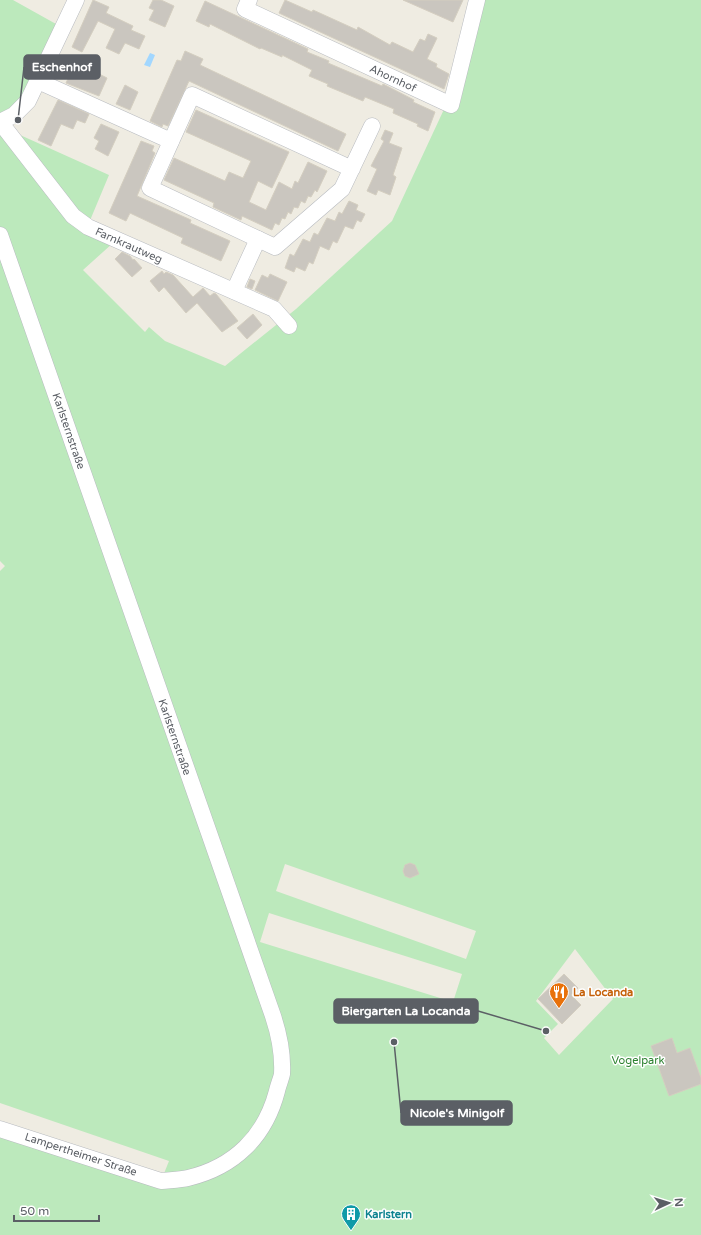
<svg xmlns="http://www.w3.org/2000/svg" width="701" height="1235" font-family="'Varela Round',sans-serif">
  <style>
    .green { fill: #bce9bc; fill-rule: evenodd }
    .water { fill: #a2d7ff }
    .building { fill: #cac6bf; stroke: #d4cec0 }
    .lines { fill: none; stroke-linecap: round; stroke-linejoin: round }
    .minor-casing { stroke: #b8bbc0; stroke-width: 17 }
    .minor { stroke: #fff; stroke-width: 16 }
    .labels { text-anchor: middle; stroke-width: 3; stroke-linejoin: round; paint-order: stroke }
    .street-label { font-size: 11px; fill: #5b5f65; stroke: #fff }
    .food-label { font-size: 11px; font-weight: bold; fill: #c56008; stroke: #fff; text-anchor: start }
    .park-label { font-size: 11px; fill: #2c8230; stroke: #fff }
    .culture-label { font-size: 11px; font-weight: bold; fill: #0d838f; stroke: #fff; text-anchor: start }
    .leader { fill: none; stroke: #5b5f65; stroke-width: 1.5 }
    .callout-dot { fill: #5b5f65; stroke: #fff; stroke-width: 1.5 }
    .callout { fill: #5b5f65; stroke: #5b5f65; stroke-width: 1.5 }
    .callout-label { font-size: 12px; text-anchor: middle; font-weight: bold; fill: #fff }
  </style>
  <rect width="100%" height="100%" fill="#efece2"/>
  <path class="green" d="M0 0H13L56 24 9 130 109 175 86 230 113 243 83 270 145 332 149 327 165 341 225 366 296 309 392 221 446 105 460 103 484 0H701V1235H0V1129L161 1181 169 1161 0 1103V571L5 566 0 561ZM285 864 476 931 466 959 276 891ZM269 913 462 974 453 1002 260 942ZM575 949 613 999 559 1055 544 1038 558 1024 536 1001Z"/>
  <polygon class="water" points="150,53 155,55 150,67 144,65"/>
  <g class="building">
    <polygon points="93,0 109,7 106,13 133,26 131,30 145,36 139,49 125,43 119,54 106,48 115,29 98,21 82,52 72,47"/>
    <polygon points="153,0 161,0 174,6 165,27 149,20 154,10 149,8"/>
    <polygon points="285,0 312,12 313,10 357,30 358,27 390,45 392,42 413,52 420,39 425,41 428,34 437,38 427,59 437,64 436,67 449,74 444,89 279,13"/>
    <polygon points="403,0 463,0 453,22"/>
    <polygon points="205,1 308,49 307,52 329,61 328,63 382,86 383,84 414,100 413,102 435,112 428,131 417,126 418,124 393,113 394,109 365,97 363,101 327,86 328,84 309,76 312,70 282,55 282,57 261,48 260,49 210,24 209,27 196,21"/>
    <polygon points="185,51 203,59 200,65 346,134 338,151 189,81 168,126 163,124 162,127 150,121 177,60 181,61"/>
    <polygon points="77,59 91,66 89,69 107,78 99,96 66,83"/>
    <polygon points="125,85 138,92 130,110 116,104"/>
    <polygon points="58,100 89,114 85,123 77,120 73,129 61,124 51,146 38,140"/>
    <polygon points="196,110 289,152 272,188 258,181 249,202 266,210 279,182 292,189 295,181 298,183 308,162 327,171 317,192 315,190 311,197 308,196 305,203 301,201 298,208 294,207 291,214 288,212 285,219 282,218 279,225 275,223 272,230 242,216 241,220 213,207 214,203 164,180 174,158 225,181 229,172 243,178 251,161 186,132"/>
    <polygon points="101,124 119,132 108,156 95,149 99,141 94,138"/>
    <polygon points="385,130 393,133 389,143 402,148 393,175 396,177 390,195 378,190 376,195 367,191 377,169 371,166 384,141 381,139"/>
    <polygon points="141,141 154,146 152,151 155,153 137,196 191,220 190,223 230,241 221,261 181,243 183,238 130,213 126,221 109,213"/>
    <polygon points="349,201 358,205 356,210 365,214 361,222 357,220 353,229 345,226 337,243 333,241 329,250 320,246 313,264 309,262 305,271 296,267 294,272 285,268 290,254 294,256 303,239 310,242 314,233 318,235 327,218 335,221 339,212 342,214"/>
    <polygon points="122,252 130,256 133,260 134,259 142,268 132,277 115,259"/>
    <polygon points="162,271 164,274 166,272 173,275 193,297 203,288 210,296 214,293 216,294 238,321 222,332 197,303 186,313 164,287 159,292 150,281"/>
    <polygon points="270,274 287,282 278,301 255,290 262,275 268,278"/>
    <polygon points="250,279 255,281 252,289 247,287"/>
    <polygon points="253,314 262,325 247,339 237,328"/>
    <polygon points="410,863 415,865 419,874 410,878 405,876 403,871 405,865"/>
    <polygon points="564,974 578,988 571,995 581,1005 562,1024 538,999"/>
    <polygon points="672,1038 677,1053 690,1048 701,1078 701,1084 669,1096 651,1046"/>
  </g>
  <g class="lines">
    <defs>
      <g id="minor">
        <polyline points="249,0 245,9 451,105 477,0"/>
        <polyline points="38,81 171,141"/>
        <polyline points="0,122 73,216 88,227 274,309 289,326"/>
        <polyline points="0,122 14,115 28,101 76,0"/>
        <polyline points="352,169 192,95 150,188 275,247 342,189 372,126"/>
        <path d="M0 235 273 1016C279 1034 283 1055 282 1074 281 1079 278 1086 277 1091 265 1137 234 1167 188 1178 180 1180 170 1180 161 1181L0 1129"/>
        <polyline points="234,291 258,239"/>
      </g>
    </defs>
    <use href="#minor" class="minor-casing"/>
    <use href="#minor" class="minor"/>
  </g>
  <defs>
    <symbol id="restaurant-pin" viewBox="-11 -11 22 30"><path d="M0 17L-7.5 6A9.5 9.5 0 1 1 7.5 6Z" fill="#e8710a" stroke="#fff"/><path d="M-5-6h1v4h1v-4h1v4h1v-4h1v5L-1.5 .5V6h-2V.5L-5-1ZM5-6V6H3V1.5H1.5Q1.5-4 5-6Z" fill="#fff"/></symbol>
    <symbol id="building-pin" viewBox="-11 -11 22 30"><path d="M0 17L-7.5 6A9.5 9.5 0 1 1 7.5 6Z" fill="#0f9aa8" stroke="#fff"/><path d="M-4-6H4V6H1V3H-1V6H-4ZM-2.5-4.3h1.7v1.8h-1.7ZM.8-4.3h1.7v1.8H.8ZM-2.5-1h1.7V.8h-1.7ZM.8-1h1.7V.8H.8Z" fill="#fff"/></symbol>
  </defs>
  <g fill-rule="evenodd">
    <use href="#restaurant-pin" x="548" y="981" width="22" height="30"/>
    <use href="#building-pin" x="340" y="1203" width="22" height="30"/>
  </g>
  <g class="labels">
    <g class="street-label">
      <text transform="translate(393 78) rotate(25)" y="4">Ahornhof</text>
      <text transform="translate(129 245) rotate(24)" y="4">Farnkrautweg</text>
      <text transform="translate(69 431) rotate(71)" y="4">Karlsternstraße</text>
      <text transform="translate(175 737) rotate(71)" y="4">Karlsternstraße</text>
      <text transform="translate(81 1154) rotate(18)" y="4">Lampertheimer Straße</text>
    </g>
    <g class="food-label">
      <text x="573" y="996">La Locanda</text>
    </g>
    <g class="park-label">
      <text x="638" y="1064">Vogelpark</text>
    </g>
    <g class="culture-label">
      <text x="365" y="1218">Karlstern</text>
    </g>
  </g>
  <path class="leader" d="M18 120L24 67M546 1031L478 1011M394 1042L401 1113"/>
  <g class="callout-dot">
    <circle cx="18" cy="120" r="4"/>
    <circle cx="546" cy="1031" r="4"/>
    <circle cx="394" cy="1042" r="4"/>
  </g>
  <g class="callout">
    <rect x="24" y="55" width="76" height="24" rx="4"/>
    <rect x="334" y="999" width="144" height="24" rx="4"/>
    <rect x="401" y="1101" width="111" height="24" rx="4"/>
  </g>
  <g class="callout-label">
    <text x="62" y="71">Eschenhof</text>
    <text x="406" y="1015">Biergarten La Locanda</text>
    <text x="457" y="1117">Nicole's Minigolf</text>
  </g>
  <g transform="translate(669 1203) rotate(86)" stroke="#ffffff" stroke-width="3" paint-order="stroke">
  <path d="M0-3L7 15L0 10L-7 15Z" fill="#5b5f65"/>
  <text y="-6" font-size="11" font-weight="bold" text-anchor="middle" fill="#5b5f65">N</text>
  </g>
  <path d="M14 1215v6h85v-6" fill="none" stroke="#5b5f65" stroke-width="2"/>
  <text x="20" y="1215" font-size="12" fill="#5b5f65" stroke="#ffffff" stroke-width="3" paint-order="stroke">50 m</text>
</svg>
